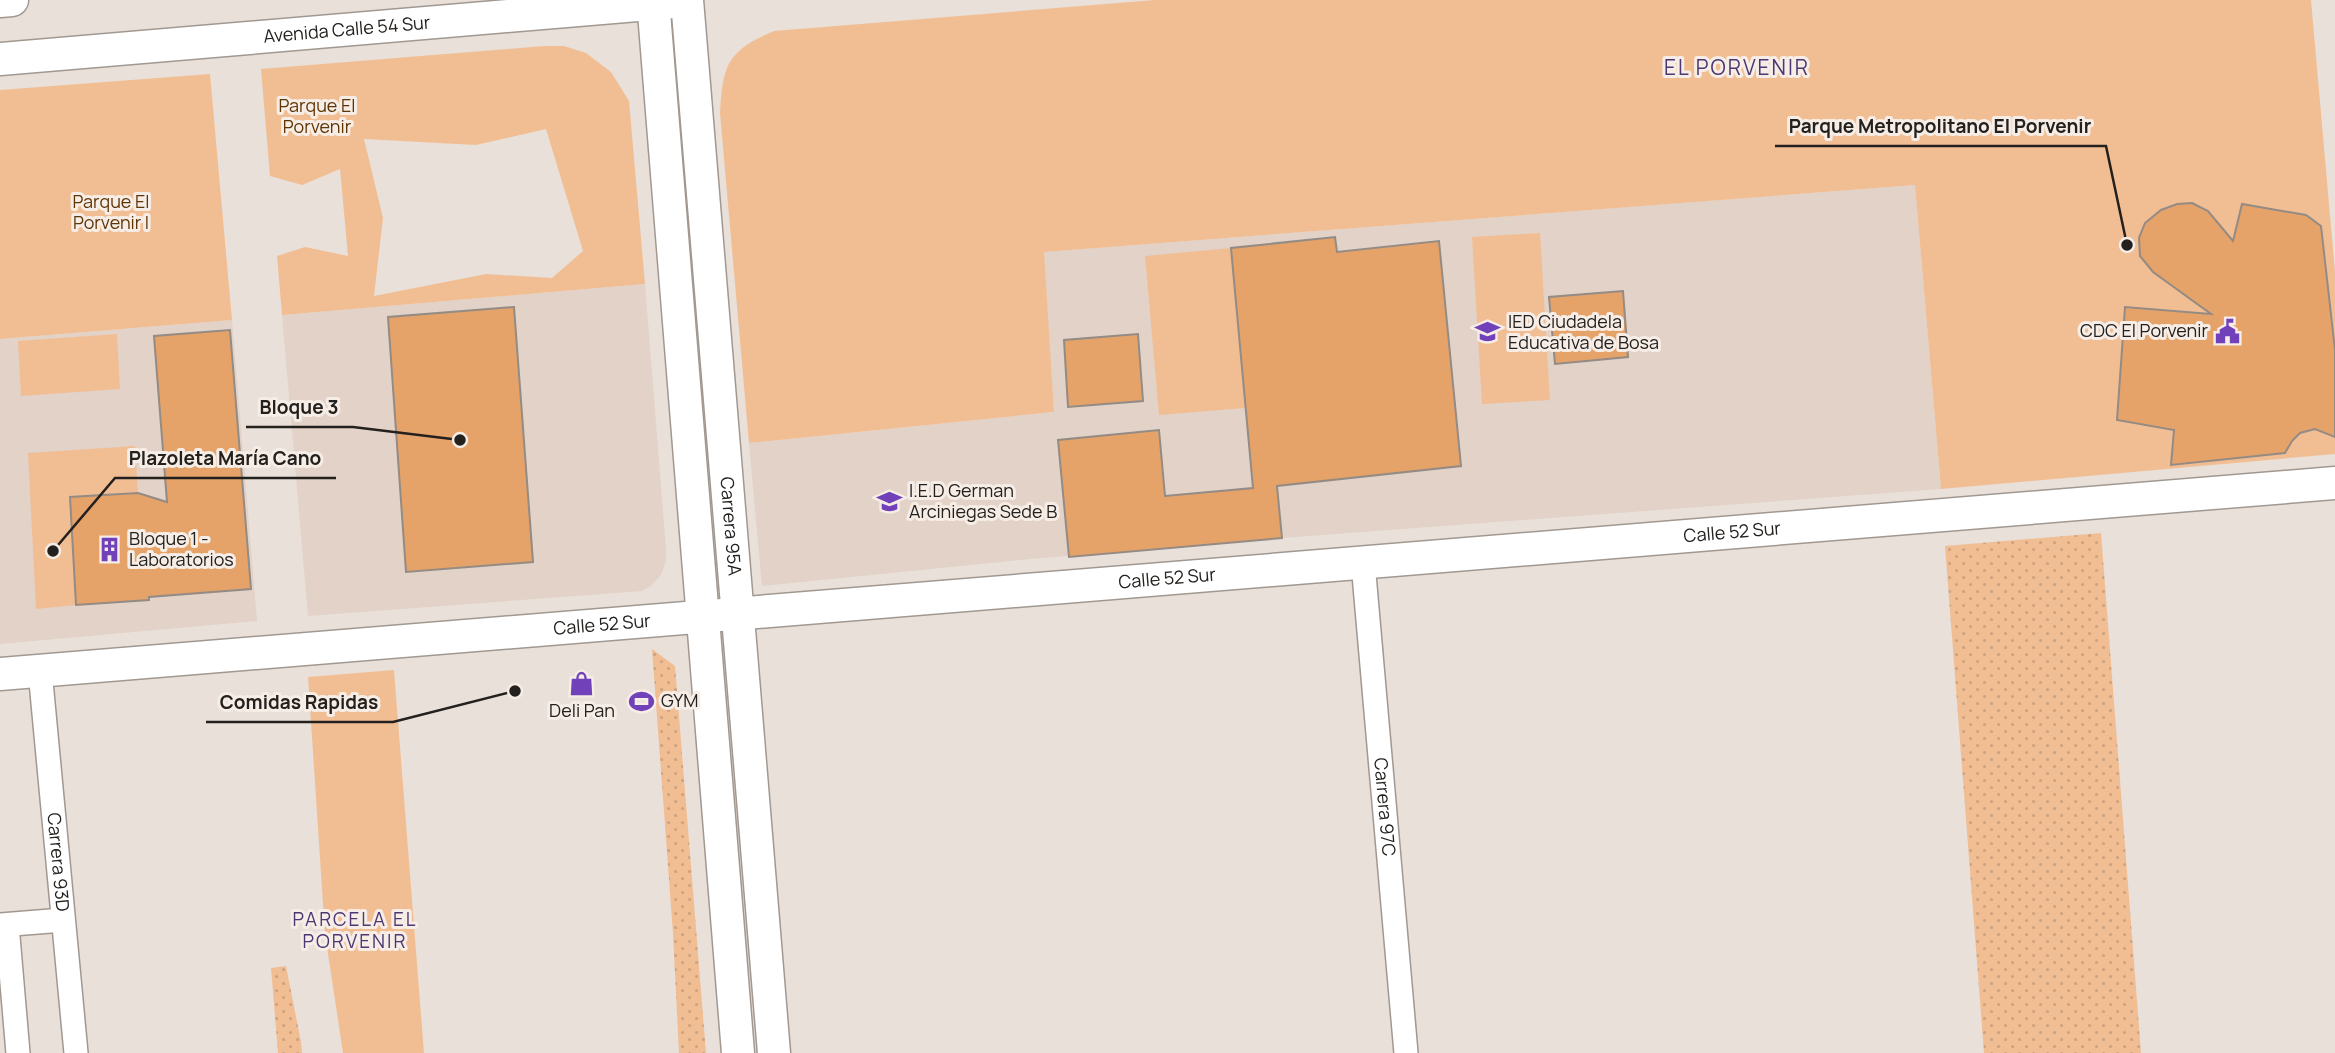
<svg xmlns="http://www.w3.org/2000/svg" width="2335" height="1053" font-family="Manrope,sans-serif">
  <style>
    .built { fill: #e2d2c7 }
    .grass { fill: url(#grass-dots) }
    .park { fill: #f1be94; fill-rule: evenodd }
    .building { fill: #e5a369; stroke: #948b85; stroke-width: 2 }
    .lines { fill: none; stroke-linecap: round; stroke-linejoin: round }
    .street-casing { stroke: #a09891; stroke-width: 26 }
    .secondary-casing { stroke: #a09891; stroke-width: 35 }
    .street { stroke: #fff; stroke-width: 23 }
    .secondary { stroke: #fff; stroke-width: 32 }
    .labels { text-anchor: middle; stroke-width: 6; stroke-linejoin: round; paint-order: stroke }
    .street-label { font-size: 18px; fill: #23201d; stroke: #f6ede6 }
    .park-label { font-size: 18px; fill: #603505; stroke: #f6ede6 }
    .poi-label { font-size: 18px; fill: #23201d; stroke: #f6ede6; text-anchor: start }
    .neighbourhood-label { font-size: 19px; letter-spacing: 2px; fill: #4d3874; stroke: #f6ede6 }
    .quarter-label { font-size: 21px; letter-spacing: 2px; fill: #4d3874; stroke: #f6ede6 }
    .leader { fill: none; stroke: #23201d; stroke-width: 2.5 }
    .callout-dot { fill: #23201d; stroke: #f6ede6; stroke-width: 2.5 }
    .callout-label { font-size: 19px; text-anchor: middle; font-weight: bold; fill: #23201d; stroke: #f6ede6; stroke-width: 6; stroke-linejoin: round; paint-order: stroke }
  </style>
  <defs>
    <pattern id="grass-dots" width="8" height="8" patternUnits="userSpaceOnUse" patternTransform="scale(1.75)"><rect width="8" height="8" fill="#f1be94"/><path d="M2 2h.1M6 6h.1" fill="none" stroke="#cea37f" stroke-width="1.8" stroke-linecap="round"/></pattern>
  </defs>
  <rect width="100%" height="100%" fill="#e9e0d9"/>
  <g class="built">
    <polygon points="1915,185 1941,489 1282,538 1030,559 762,586 749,443 1054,412 1043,252"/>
    <polygon points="645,284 666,549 666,561 661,575 652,585 642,591 308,616 282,315"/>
    <polygon points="232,320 257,621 0,644 0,339"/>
  </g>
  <g class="grass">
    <polygon points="2101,533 2141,1053 1984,1053 1945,546"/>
    <polygon points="652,649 675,666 706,1053 679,1053 673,934"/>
    <polygon points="286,966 301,1042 302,1053 278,1053 271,968"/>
  </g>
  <g class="park">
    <path d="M1155 0H2311L2335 272V454L1941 489 1915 185 1044 252 1054 412 749 443 720 113C723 64 727 51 774 31Z"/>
    <path d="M544 46H564L586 53 611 72 629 101 645 284 282 315 277 256 305 247 348 256 340 169 302 185 270 176 261 69ZM546 129 583 251 552 278 486 274 374 296 383 218 364 139 476 145Z"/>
    <polygon points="210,74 232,320 0,339 0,90"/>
    <polygon points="1540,233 1550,400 1482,404 1472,237"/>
    <polygon points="1231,248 1245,408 1159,415 1145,256"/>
    <polygon points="117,334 120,389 21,396 18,341"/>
    <polygon points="135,446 138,493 70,498 76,605 36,609 28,453"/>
    <polygon points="394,670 424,1053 343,1053 325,934 308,677"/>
  </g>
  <g class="building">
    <polygon points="2192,203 2208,211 2233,241 2242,204 2306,215 2321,226 2335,350 2335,437 2315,429 2300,433 2292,441 2285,453 2171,465 2174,430 2117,420 2125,307 2211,314 2153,272 2140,256 2139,238 2145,223 2161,210 2177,204"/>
    <polygon points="1335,237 1337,252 1439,241 1461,466 1277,486 1282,538 1069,557 1058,440 1159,430 1165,496 1253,488 1231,248"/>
    <polygon points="1623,291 1628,357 1555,364 1549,297"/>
    <polygon points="514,307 533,562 406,572 388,317"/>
    <polygon points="230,330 251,589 149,597 149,600 76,605 70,497 138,493 167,502 154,336"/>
    <polygon points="1138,334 1143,401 1068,407 1064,340"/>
  </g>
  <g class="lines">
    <defs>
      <g id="street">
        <path id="s1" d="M1363 563 1406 1053"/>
        <path id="s2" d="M40 671 76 1053"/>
        <polyline points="0,925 63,920"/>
        <polyline points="7,925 18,1053"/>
      </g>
      <g id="secondary">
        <polyline points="653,0 738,1053"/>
        <path id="s3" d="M687 0 774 1053"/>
        <polyline points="0,1 12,0"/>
        <path id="s4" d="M0 59 673 2"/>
        <path id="s5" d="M0 674 2335 483"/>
      </g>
    </defs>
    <use href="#street" class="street-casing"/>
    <use href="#secondary" class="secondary-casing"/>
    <use href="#street" class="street"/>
    <use href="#secondary" class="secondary"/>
  </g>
  <defs>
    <symbol id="civic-bare" viewBox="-9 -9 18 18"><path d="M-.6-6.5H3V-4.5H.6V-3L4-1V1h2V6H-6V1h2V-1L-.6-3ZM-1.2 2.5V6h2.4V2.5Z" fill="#7141b9" stroke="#f6ede6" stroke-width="2.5" paint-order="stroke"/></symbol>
    <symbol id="school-bare" viewBox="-9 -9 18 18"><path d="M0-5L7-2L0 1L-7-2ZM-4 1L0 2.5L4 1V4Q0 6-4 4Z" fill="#7141b9" stroke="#f6ede6" stroke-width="2.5" paint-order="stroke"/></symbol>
    <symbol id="building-bare" viewBox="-9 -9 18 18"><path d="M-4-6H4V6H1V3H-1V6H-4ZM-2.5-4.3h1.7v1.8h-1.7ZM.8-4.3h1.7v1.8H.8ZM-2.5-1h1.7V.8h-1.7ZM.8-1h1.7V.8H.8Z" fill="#7141b9" stroke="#f6ede6" stroke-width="2.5" paint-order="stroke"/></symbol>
    <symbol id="shop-bare" viewBox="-9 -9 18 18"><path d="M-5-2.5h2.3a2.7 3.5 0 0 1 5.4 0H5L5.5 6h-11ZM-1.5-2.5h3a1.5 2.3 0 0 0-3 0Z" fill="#7141b9" stroke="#f6ede6" stroke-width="2.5" paint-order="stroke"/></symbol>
    <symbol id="stadium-bare" viewBox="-9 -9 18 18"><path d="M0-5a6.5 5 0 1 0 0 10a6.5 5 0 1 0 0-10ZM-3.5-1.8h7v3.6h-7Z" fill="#7141b9" stroke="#f6ede6" stroke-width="2.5" paint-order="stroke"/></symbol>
  </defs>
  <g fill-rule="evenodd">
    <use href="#civic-bare" x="2210" y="314" width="35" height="35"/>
    <use href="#school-bare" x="1470" y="314" width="35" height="35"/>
    <use href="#school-bare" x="872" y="484" width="35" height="35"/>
    <use href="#building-bare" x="92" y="532" width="35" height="35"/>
    <use href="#shop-bare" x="564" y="666" width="35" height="35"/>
    <use href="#stadium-bare" x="624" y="684" width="35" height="35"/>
  </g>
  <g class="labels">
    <g class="street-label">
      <text dy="6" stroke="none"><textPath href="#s4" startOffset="348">Avenida Calle 54 Sur</textPath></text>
      <text dy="6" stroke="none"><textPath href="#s3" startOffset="528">Carrera 95A</textPath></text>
      <text dy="6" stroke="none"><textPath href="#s5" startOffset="1738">Calle 52 Sur</textPath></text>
      <text dy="6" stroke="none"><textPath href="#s5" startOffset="1171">Calle 52 Sur</textPath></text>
      <text dy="6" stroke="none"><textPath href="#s5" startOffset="604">Calle 52 Sur</textPath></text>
      <text dy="6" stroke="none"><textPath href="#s1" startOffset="245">Carrera 97C</textPath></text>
      <text dy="6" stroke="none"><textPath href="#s2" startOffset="192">Carrera 93D</textPath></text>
    </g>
    <g class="park-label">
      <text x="317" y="112">Parque El<tspan x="317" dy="21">Porvenir</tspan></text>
      <text x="111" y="208">Parque El<tspan x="111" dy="21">Porvenir I</tspan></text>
    </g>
    <g class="poi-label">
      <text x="1508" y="328">IED Ciudadela<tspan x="1508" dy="21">Educativa de Bosa</tspan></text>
      <text x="2208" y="337" text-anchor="end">CDC El Porvenir</text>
      <text x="909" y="497">I.E.D German<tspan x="909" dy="21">Arciniegas Sede B</tspan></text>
      <text x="129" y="545">Bloque 1 -<tspan x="129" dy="21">Laboratorios</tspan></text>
      <text x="661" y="707">GYM</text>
      <text x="582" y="717" text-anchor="middle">Deli Pan</text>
    </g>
    <g class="neighbourhood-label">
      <text x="355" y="926">PARCELA EL<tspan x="355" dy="22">PORVENIR</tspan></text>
    </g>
    <g class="quarter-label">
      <text x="1737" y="75">EL PORVENIR</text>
    </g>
  </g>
  <path class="leader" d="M2127 245L2106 146H1775M460 440L353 427H246M53 551L115 478H336M515 691L393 722H206"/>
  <g class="callout-dot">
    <circle cx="2127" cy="245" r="7"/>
    <circle cx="460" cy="440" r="7"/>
    <circle cx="53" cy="551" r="7"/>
    <circle cx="515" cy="691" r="7"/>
  </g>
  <g class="callout-label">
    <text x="1940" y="133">Parque Metropolitano El Porvenir</text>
    <text x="299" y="414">Bloque 3</text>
    <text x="225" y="465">Plazoleta María Cano</text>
    <text x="299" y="709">Comidas Rapidas</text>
  </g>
</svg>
